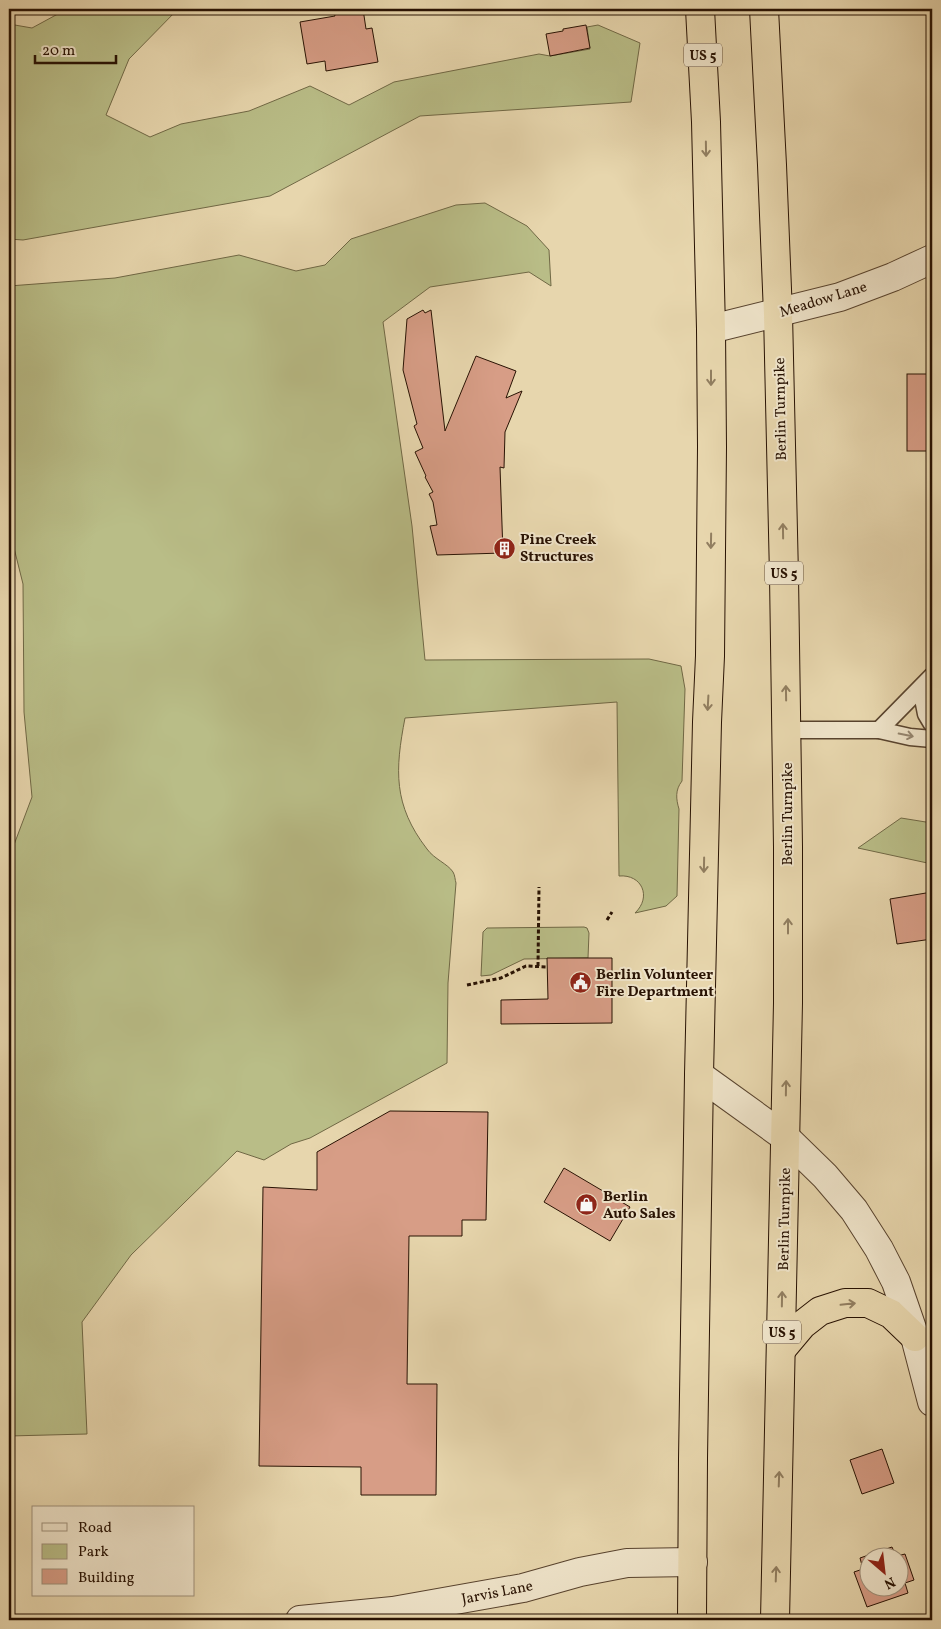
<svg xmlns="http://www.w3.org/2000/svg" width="941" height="1629" font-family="Vollkorn,serif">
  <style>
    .green { fill: #b9bd87; stroke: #706845 }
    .building { fill: #d79d86; stroke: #281203 }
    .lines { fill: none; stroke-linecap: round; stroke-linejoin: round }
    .service-casing { stroke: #58432e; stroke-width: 19 }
    .minor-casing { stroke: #58432e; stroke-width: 30 }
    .tertiary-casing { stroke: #58432e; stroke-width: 30 }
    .trunk-casing { stroke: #281203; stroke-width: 30 }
    .path { stroke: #281203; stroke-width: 3; stroke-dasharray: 4 2.5; stroke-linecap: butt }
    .service { stroke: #efe4ca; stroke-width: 16 }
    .minor { stroke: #efe4ca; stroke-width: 28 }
    .tertiary { stroke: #efe4ca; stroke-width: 28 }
    .trunk { stroke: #e7d6ad; stroke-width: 28 }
    .oneway { stroke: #917e60 }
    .oneway2 { stroke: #958670 }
    .labels { text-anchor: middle; stroke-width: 4; stroke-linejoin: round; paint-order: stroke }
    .shield { fill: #efe4ca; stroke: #64513f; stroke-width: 1 }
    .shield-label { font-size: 14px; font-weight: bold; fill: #281203 }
    .street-label { font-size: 15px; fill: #281203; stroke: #efe4ca }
    .poi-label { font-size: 15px; font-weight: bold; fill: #281203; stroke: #efe4ca; text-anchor: start }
  </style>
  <rect width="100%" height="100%" fill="#e7d6ad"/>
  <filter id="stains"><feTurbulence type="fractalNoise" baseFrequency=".004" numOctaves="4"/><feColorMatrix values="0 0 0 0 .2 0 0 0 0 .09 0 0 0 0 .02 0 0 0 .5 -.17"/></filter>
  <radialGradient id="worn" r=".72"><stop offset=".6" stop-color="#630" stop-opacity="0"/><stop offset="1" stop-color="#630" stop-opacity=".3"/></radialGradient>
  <g class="green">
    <polygon points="67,9 178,9 129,59 106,115 150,137 181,124 249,111 310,86 349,105 394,82 539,54 550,56 590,49 587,27 598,25 640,43 631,102 420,116 270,196 23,240 9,239 9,24 32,28"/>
    <path d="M485 203 527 226 549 250 551 286 529 272 430 287 383 322 412 526 425 660 649 659 681 666 685 689 682 781C675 790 676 799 679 809L677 896 666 906 635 913C652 897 642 874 619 876L617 702 405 718C395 770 393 805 427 849 434 859 448 864 453 872 455 875 455 880 456 883L448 983 447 1063 310 1138 291 1144 264 1160 237 1151 131 1255 82 1322 87 1434 9 1436V858L32 797 24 712 23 584 9 528V286L115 278 239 255 296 271 325 265 351 239 456 205Z"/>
    <polygon points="901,818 932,823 932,864 858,848"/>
    <polygon points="584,927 587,928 589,933 588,958 524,959 491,975 481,976 483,932 487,928"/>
  </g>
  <g class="building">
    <polygon points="333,9 363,9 366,29 372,28 378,62 326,71 325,61 307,64 300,22 335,16"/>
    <polygon points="586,25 590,48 550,56 546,34 563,31 563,29"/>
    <polygon points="423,310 425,313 431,310 445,431 476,356 516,371 506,398 522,391 505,432 504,468 500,467 503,553 437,555 430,526 437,525 433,502 429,494 433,492 425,477 426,476 415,452 423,448 414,426 417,424 403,370 407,319"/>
    <rect x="907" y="374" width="25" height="77"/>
    <polygon points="932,892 932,939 897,944 890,899"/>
    <polygon points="547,958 612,958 612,1023 501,1024 501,1000 548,999"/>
    <polygon points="390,1111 488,1112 486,1220 462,1220 462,1236 409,1236 407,1384 437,1384 436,1495 361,1495 361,1467 259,1466 263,1187 317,1190 317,1152"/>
    <polygon points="564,1168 630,1207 610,1241 544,1202"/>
    <polygon points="882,1449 894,1483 862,1494 850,1460"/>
    <polygon points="892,1547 896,1556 868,1556 868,1586 898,1586 898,1556 897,1556 905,1554 914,1580 905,1583 908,1593 867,1607 854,1572 863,1569 860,1558"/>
  </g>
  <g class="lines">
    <defs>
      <g id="service">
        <polyline points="921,688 926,714 932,724"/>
        <polyline points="787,730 879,730 910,737 932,739"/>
        <polyline points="879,730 932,676"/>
      </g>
      <polyline id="minor" points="300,1620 393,1611 523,1588 580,1572 627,1563 693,1562"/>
      <g id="tertiary">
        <polyline points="711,329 840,297 893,277 932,259"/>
        <polyline points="699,1075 785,1137 825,1176 854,1210 879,1249 896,1282 915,1337 932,1402"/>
      </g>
      <g id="trunk">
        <polyline points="764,9 772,165 778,314 784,576 788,847 788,1003 775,1620"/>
        <polyline points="781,1350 802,1325 820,1311 845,1303 868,1303 891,1314 915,1337"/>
        <polyline points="692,1620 693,1459 699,1075 707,722 710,656 712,447 711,329 706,122 700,9"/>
      </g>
    </defs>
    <use href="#service" class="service-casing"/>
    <use href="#minor" class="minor-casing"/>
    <use href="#tertiary" class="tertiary-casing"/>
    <use href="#trunk" class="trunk-casing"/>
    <g class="path">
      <polyline points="607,920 612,912"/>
      <polyline points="538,966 539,887"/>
      <polyline points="467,985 501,978 526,966 547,967"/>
    </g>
    <use href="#service" class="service"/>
    <use href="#minor" class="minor"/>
    <use href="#tertiary" class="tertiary"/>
    <use href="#trunk" class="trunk"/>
  </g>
  <defs><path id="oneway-shaft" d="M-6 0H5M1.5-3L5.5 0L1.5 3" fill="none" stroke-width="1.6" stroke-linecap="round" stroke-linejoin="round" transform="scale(1.25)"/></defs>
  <g class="oneway">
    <use href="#oneway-shaft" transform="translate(706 149) rotate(89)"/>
    <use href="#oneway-shaft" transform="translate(711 378) rotate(90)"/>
    <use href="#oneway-shaft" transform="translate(783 531) rotate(-91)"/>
    <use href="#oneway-shaft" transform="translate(711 541) rotate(91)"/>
    <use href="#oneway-shaft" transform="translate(786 693) rotate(-91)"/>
    <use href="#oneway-shaft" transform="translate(708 703) rotate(93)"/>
    <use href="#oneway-shaft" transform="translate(704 865) rotate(91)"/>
    <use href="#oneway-shaft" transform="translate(788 926) rotate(-90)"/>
    <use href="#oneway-shaft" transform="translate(786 1088) rotate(-89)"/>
    <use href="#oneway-shaft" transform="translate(782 1299) rotate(-89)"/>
    <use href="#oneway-shaft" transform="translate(848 1304) rotate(-6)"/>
    <use href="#oneway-shaft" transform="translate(779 1479) rotate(-88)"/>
    <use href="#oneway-shaft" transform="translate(776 1574) rotate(-88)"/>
  </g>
  <use class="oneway2" href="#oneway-shaft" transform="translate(906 735) rotate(11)"/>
  <defs>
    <symbol id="building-disc" viewBox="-11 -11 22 22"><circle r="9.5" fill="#8f2418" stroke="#efe4ca"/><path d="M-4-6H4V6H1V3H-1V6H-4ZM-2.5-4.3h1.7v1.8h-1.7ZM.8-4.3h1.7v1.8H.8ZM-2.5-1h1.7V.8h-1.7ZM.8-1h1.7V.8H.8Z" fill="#fff"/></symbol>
    <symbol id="civic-disc" viewBox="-11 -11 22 22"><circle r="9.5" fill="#8f2418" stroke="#efe4ca"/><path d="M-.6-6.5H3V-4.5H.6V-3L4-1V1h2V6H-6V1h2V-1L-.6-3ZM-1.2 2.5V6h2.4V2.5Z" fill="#fff"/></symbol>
    <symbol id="shop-disc" viewBox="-11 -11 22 22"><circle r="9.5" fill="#8f2418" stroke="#efe4ca"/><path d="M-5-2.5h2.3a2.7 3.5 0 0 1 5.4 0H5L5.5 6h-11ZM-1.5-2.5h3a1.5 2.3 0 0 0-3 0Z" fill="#fff"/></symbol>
  </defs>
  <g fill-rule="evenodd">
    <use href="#building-disc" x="492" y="536" width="25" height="25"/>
    <use href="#civic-disc" x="568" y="970" width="25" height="25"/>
    <use href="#shop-disc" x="574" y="1192" width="25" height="25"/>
  </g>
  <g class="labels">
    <g class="shield">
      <rect x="684" y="43.5" width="38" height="23" rx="4"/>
      <rect x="765" y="561.5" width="38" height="23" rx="4"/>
      <rect x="763" y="1320.5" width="38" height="23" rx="4"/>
    </g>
    <g class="shield-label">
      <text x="703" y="60">US 5</text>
      <text x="784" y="578">US 5</text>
      <text x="782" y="1337">US 5</text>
    </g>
    <g class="street-label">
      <text transform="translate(823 299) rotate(-17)" y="5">Meadow Lane</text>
      <text transform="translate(780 409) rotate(-91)" y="5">Berlin Turnpike</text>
      <text transform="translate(787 814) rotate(-90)" y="5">Berlin Turnpike</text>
      <text transform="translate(784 1219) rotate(-89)" y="5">Berlin Turnpike</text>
      <text transform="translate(497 1592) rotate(-11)" y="5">Jarvis Lane</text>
    </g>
    <g class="poi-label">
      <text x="520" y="544">Pine Creek<tspan x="520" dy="17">Structures</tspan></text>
      <text x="596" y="979">Berlin Volunteer<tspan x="596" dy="17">Fire Department</tspan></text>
      <text x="603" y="1201">Berlin<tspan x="603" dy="17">Auto Sales</tspan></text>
    </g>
  </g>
  <rect width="941" height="1629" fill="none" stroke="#e7d6ad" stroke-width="30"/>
  <rect x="10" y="10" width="921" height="1609" fill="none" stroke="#281203" stroke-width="2.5"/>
  <rect x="15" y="15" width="911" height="1599" fill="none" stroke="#281203"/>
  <rect x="32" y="1506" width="162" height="90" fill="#efe4ca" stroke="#9f907a"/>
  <rect x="42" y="1523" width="25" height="8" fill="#efe4ca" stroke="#9f907a"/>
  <text x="78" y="1532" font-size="15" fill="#281203">Road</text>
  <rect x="42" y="1544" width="25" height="15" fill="#b9bd87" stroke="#9f907a"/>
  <text x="78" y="1556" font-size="15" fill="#281203">Park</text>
  <rect x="42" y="1569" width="25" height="15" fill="#d79d86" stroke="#9f907a"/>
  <text x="78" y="1582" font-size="15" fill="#281203">Building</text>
  <g transform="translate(884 1572) rotate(152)"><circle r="24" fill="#efe4ca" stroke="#9f907a"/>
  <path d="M0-4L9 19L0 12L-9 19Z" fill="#8f2418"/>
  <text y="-8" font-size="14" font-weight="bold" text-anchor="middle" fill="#281203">N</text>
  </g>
  <path d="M35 55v8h81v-8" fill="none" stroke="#281203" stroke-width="2.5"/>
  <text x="42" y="55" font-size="15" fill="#281203" stroke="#efe4ca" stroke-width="4" paint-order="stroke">20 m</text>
  <rect width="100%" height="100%" filter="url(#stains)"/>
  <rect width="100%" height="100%" fill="url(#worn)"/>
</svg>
